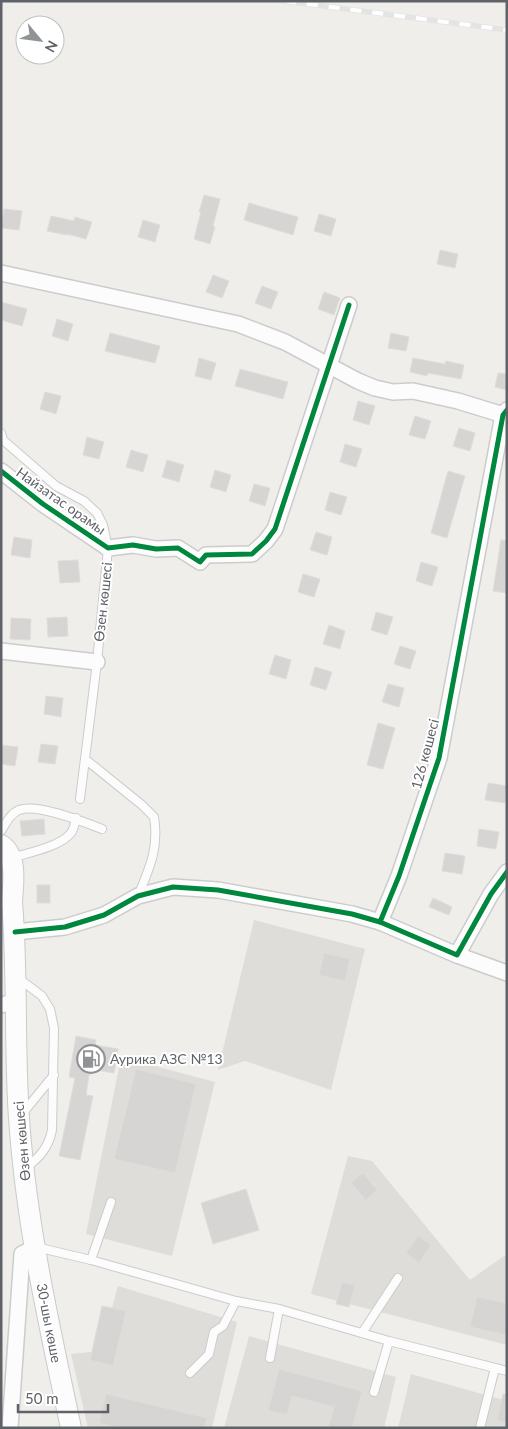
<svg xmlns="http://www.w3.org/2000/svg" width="508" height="1429" font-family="Lato,sans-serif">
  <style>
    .industrial { fill: #dfddda }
    .building { fill: #d6d5d3; stroke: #deddd9 }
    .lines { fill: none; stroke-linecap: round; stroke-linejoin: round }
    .service-casing { stroke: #cbcccc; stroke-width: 10 }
    .minor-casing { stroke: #cbcccc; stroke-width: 18 }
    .secondary-casing { stroke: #cacacb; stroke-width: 22 }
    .service { stroke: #fdfcfc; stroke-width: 8 }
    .minor { stroke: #fdfcfc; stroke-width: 15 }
    .secondary { stroke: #fdfcfc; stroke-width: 20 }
    .rail-casing { stroke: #e4e4e4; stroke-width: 5.5 }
    .rail { stroke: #fff; stroke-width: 4; stroke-dasharray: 11; stroke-linecap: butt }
    .cycleway-casing { stroke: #fff; stroke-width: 8 }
    .cycleway { stroke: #00873e; stroke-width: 5 }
    .labels { text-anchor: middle; stroke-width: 4; stroke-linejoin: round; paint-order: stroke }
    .street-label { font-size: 14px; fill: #5f6368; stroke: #fff }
    .poi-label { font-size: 14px; fill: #5f6368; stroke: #fff; text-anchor: start }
  </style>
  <rect width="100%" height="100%" fill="#efeeea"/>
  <g class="industrial">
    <polygon points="254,920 365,949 331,1090 245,1061 218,1070"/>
    <polygon points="121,1057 215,1082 172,1256 86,1234"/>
    <polygon points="348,1156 372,1161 470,1280 507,1254 507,1345 311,1294"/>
    <polygon points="118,1286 237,1322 212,1428 88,1428 71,1354 100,1351"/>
    <polygon points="249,1336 396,1377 384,1428 224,1428"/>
    <polygon points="411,1374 507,1401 507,1428 398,1428"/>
  </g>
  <g class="building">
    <polygon points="204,195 220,199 213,226 215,227 210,244 194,239 201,212 199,212"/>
    <polygon points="249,203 298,217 293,235 244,220"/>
    <polygon points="4,209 22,211 19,230 1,228"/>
    <polygon points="319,214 336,219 331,236 314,231"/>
    <polygon points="51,216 74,221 75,217 92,222 86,239 67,234 67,235 47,231"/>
    <polygon points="143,220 160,225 155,242 138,237"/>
    <polygon points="440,250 458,254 455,268 437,264"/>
    <polygon points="213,275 229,281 222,298 206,292"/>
    <polygon points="262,286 278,292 271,309 255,303"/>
    <polygon points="324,292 340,298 334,315 318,309"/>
    <polygon points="1,302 27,309 22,326 1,320"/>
    <polygon points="57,319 73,324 68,341 52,336"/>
    <polygon points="110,333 160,346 155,363 105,351"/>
    <polygon points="391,333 409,337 406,351 388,348"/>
    <polygon points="199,358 216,363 211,380 195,376"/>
    <polygon points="413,358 445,364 446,361 464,365 461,379 428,373 427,376 410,372"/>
    <polygon points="240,369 288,382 283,399 235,386"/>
    <polygon points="498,373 507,374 507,390 495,387"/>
    <polygon points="45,392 61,396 56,414 40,409"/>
    <polygon points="358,401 375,406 369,425 353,420"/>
    <polygon points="415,416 431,421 425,439 409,435"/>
    <polygon points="459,428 475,433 470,451 453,446"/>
    <polygon points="87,437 104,442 99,459 83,455"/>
    <polygon points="345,444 362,449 356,467 340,462"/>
    <polygon points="131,450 148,455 143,472 126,467"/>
    <polygon points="167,460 184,465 179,482 162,477"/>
    <polygon points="215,470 231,475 226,492 210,487"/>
    <polygon points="448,471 465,476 447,538 431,533"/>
    <polygon points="254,484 270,488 265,506 249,501"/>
    <polygon points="330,492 347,497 341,515 325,510"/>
    <polygon points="316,532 332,537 327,555 310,550"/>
    <polygon points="14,537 32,540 30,558 11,555"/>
    <polygon points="501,540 507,541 507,593 493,591"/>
    <polygon points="78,560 80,582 60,583 58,561"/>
    <polygon points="421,562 438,567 432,586 416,581"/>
    <polygon points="303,574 320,579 314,597 298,592"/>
    <polygon points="376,612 393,617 387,635 371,630"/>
    <polygon points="67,617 68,636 48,637 47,618"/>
    <polygon points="11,618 31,619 30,640 10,639"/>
    <polygon points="329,625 345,631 340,649 323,644"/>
    <polygon points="400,646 416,651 410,669 394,664"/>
    <polygon points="275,655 291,660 286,679 269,674"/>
    <polygon points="315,667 332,672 326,690 310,685"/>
    <polygon points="388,684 404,688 399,707 382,702"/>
    <polygon points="46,696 63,698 61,717 44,714"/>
    <polygon points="378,723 395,728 383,769 367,765"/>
    <polygon points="41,744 58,746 55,764 38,762"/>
    <polygon points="1,745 18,747 15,766 1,764"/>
    <polygon points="488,783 507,786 505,803 485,800"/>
    <polygon points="44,819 45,834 22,836 20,821"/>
    <polygon points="479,829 499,832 496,849 477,846"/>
    <polygon points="445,853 465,856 462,874 442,871"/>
    <rect x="37" y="885" width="13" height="18"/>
    <polygon points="433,898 452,907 449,915 429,907"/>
    <polygon points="324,953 350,959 345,981 319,975"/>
    <polygon points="76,1036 96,1040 95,1045 118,1049 114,1073 90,1069 86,1095 93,1096 80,1160 59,1156 75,1078 69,1077"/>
    <polygon points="136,1069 196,1084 175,1173 114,1159"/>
    <polygon points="363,1173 377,1190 366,1200 351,1183"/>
    <polygon points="246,1189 259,1230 213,1244 201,1203"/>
    <polygon points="418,1236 431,1245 419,1263 406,1253"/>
    <polygon points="342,1282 355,1285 349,1307 336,1304"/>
    <polygon points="477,1297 507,1303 507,1335 470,1327"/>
    <polygon points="102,1306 126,1311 113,1366 90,1360"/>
    <polygon points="279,1369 362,1391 352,1428 328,1428 334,1407 292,1396 287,1415 268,1410"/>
    <polygon points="106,1394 207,1418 204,1428 118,1428 99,1423"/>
    <polygon points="503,1394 507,1394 507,1423 497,1420"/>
  </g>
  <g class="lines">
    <defs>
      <g id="service">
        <path d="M1 433 3 440 56 486 84 501 97 513 103 525 108 548 97 662 85 759 142 805 154 817C159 848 150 867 138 896"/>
        <polyline points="80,799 85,759"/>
        <path d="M1 831C6 823 10 814 19 810 37 803 84 822 102 829"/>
        <path d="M11 858C27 853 60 847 71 833 74 829 75 823 76 818"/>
        <path d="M18 978 42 996 50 1009 54 1028 52 1130C49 1146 40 1158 26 1167"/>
        <polyline points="22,1114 54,1075"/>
        <polyline points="36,1247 91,1260 236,1301 279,1309 389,1341 507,1371"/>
        <polyline points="91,1260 111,1202"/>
        <polyline points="362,1333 398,1278"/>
        <polyline points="270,1358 279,1309"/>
        <polyline points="190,1373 209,1354 214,1332 223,1326 236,1301"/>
        <polyline points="374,1392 389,1341"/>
        <polyline points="480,1428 495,1368"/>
      </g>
      <g id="minor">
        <polyline points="1,273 238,324 285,342 358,381 375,388 393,392 413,391 458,401 507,416"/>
        <polyline points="507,410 503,415 439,758 399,876 380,922 457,955 491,894 507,872"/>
        <polyline points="1,471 43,504 108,548 133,545 156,549 178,548 200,562 206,555 252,554 266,541 275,529 349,305"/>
        <polyline points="1,651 97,662"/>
        <polyline points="15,932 65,927 104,915 138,896 173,887 218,890 352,914 380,922"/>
        <polyline points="457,955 507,973"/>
        <polyline points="1,1005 15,1002"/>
        <polyline points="10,1428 22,1254 36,1247"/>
      </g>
      <path id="secondary" d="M1 845C18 856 13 885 12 902 18 974 14 1046 19 1118 26 1223 49 1325 71 1428"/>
    </defs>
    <use href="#service" class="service-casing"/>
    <use href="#minor" class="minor-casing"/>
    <use href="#secondary" class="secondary-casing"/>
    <use href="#service" class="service"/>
    <use href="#minor" class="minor"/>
    <use href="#secondary" class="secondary"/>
    <defs>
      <polyline id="rail" points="285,1 507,30"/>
    </defs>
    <use href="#rail" class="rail-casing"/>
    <use href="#rail" class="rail"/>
    <defs>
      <g id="cycleway">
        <polyline points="507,410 503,415 439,758 399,876 380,922 457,955 491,894 507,872"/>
        <polyline points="1,471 43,504 108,548 133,545 156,549 178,548 200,562 206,555 252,554 266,541 275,529 349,305"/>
        <polyline points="15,932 65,927 104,915 138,896 173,887 218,890 352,914 380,922"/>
      </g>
    </defs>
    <use href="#cycleway" class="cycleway-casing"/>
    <use href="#cycleway" class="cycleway"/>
  </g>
  <defs>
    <symbol id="fuel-ring" viewBox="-11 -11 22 22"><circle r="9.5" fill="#fff" stroke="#919496" stroke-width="1.5"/><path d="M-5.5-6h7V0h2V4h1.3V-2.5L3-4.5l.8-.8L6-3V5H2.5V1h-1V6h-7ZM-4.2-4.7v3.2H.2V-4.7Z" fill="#919496"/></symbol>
  </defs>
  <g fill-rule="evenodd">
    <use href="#fuel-ring" x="75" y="1043" width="32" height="32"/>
  </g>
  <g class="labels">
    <g class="street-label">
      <text transform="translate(61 501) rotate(35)" y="5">Найзатас орамы</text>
      <text transform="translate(103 602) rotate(-84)" y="5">Өзен көшесі</text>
      <text transform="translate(425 754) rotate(-75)" y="5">126 көшесі</text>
      <text transform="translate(22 1141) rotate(-95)" y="5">Өзен көшесі</text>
      <text transform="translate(49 1323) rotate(79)" y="5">30-шы көше</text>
    </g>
    <g class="poi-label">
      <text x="110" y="1064">Аурика АЗС №13</text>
    </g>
  </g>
  <rect width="508" height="1429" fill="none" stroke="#5f6368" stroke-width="5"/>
  <g transform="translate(40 40) rotate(119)"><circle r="24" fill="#ffffff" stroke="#bfc1c3"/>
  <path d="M0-4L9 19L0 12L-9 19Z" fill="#919496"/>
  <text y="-8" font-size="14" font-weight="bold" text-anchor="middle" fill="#5f6368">N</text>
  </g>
  <path d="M18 1404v8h90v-8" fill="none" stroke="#5f6368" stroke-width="2.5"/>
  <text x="25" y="1404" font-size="15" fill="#5f6368" stroke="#ffffff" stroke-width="4" paint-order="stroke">50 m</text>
</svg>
